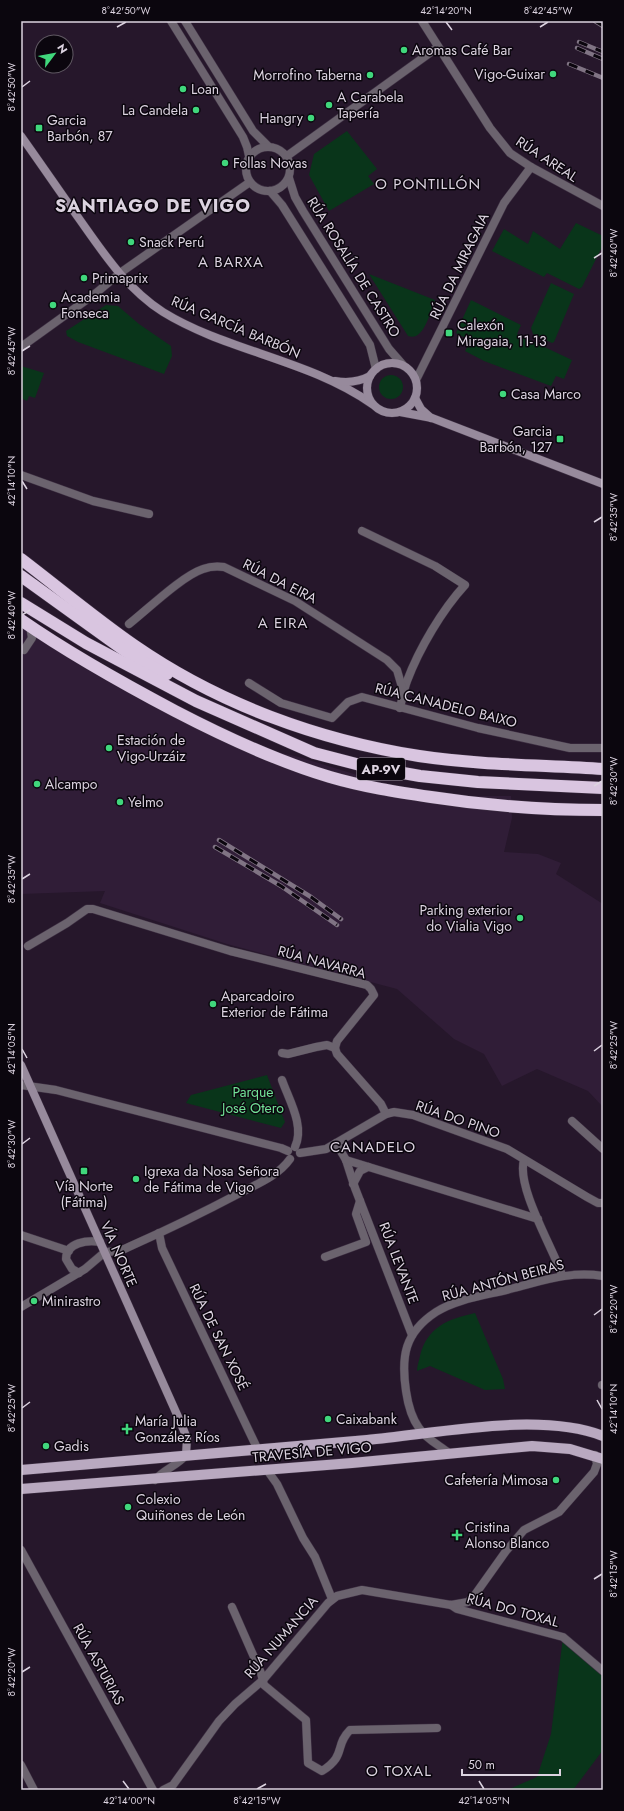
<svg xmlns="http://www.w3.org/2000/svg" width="624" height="1811" font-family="Jost,sans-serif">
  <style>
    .built { fill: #301d37 }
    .green { fill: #09351a }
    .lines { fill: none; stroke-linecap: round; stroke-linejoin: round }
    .street-casing { stroke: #3f3144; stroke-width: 9 }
    .secondary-casing { stroke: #3f3144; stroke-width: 9 }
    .primary-casing { stroke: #3f3144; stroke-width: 11 }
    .highway-casing { stroke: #3f3144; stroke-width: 13 }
    .street { stroke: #6b636e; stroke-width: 8 }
    .secondary { stroke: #978a9c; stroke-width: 8 }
    .primary { stroke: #b9a9c0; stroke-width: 10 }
    .highway { stroke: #d9c5e0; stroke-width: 12 }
    .rail-casing { stroke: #807484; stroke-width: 4.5 }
    .rail { stroke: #0b060e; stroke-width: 3; stroke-dasharray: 9; stroke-linecap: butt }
    .ticks { fill: none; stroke: #dcd3e0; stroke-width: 1.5 }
    .poi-dot { fill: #40d77c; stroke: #0b060e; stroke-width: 1.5 }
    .labels { text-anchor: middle; stroke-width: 3; stroke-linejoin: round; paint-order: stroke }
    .shield { fill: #0b060e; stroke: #9d96a1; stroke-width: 1 }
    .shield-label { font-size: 13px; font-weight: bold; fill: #dcd3e0 }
    .poi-label { font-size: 14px; fill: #dcd3e0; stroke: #0b060e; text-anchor: start }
    .street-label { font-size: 14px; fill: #dcd3e0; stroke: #0b060e }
    .park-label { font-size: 14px; fill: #72e297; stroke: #0b060e }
    .neighbourhood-label { font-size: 15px; letter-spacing: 1px; fill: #dcd3e0; stroke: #0b060e }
    .district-label { font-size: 18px; font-weight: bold; letter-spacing: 1px; fill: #dcd3e0; stroke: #0b060e }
    .neatline { fill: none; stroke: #dcd3e0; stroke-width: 1.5 }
    .ticks-label { font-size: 10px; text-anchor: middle; fill: #dcd3e0 }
  </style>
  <rect width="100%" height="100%" fill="#26172b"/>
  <polygon class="built" points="21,621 148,699 259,748 299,757 425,796 511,796 512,818 504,852 538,854 561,863 556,874 603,904 603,1107 588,1091 537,1069 502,1086 484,1054 454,1039 397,989 227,944 100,903 105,891 21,894"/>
  <g class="green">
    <polygon points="347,131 377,169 368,176 374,184 329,211 309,175 314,154"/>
    <polygon points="576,223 603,236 603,245 582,287 579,289 547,273 544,277 492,251 504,229 528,244 533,231 560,249"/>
    <path d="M369 274 435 300C430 312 424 342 408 336Z"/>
    <polygon points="551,283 574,294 554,342 552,343 533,334 531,328"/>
    <polygon points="471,300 521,325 517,334 572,360 564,379 556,376 551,386 484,361 465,351 471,341 456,333"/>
    <polygon points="106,305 118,306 139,324 171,346 172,356 164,374 78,342 67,336 66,331"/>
    <polygon points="21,366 44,373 35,398 29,396 27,401 21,398"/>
    <circle cx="391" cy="387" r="12"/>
    <polygon points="267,1075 285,1122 281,1128 186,1103 191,1095"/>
    <path d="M475 1313 503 1379 505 1389 485 1390 430 1366 417 1371C417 1366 419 1361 420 1356 427 1327 448 1319 475 1313Z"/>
    <polygon points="563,1637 603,1671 603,1750 573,1790 507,1790 537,1777 551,1734"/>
  </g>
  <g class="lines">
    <defs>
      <g id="street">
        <polyline points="171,21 243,137 247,147 249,156"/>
        <polyline points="185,21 253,131 268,146"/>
        <polyline points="422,21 490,128 510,153 531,167 603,206"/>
        <circle cx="268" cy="169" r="22"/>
        <polyline points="287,156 438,47"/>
        <polyline points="289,178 295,197 303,211 389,349 403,365"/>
        <polyline points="270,191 282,205 370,345 376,369"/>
        <polyline points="21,347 96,293 120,273 250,182"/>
        <polyline points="416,380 504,203 531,167"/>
        <polyline points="21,475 93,501 149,514"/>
        <path d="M362 531 435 566 465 585C442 610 419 649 407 681 404 689 402 699 400 708"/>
        <path d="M129 624C148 609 182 576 203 569 211 566 217 566 224 567L295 601 387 660 397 670 404 694"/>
        <polyline points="24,650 32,638 30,626"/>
        <polyline points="249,683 281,703 332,718 348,702 362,697 478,728 570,748 603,748"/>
        <polyline points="28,946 67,923 87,909 93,909 230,951 367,985 371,989 374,995 337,1041 335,1048 337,1054 381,1104 386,1114"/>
        <polyline points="282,1053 288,1054 316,1047 327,1045 335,1048"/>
        <path d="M282 1080C289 1100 305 1126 295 1147"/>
        <polyline points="21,1085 56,1090 281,1148 288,1151"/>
        <polyline points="572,1121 603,1149"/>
        <polyline points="336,1143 346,1160 355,1188 412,1335"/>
        <polyline points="300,1153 326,1149 386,1114 394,1112 413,1115 507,1149 587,1197 598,1203 603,1203"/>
        <polyline points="346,1160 538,1219"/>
        <path d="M524 1160C516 1187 553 1248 562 1275"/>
        <polyline points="353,1184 360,1171 368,1167"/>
        <polyline points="159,1233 162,1248 258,1450"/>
        <polyline points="21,1235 69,1251"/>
        <polyline points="325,1257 366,1242 356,1214 360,1201"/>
        <path d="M79 1273 72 1269 66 1259C66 1242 88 1240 100 1242"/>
        <path d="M21 1307 85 1269 105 1252 120 1251 133 1245C169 1229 204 1212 238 1194 257 1184 278 1176 290 1159"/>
        <polyline points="602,1385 603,1385"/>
        <path d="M449 1453C439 1445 426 1439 419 1428 411 1417 408 1405 406 1391 401 1357 404 1333 436 1312 458 1298 489 1295 514 1288 545 1280 570 1271 603 1276"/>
        <polyline points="267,1470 277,1484 303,1538 315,1557 332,1599"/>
        <path d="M155 1480C164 1469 177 1466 186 1455"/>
        <polyline points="21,1550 153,1790"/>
        <polyline points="451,1605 457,1609 563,1637 603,1671"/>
        <path d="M232 1607 261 1673 264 1685 306 1720 308 1763 322 1771C347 1755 334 1746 350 1730L437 1728"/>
        <polyline points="21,1765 34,1790"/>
        <polyline points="163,1790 173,1785 219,1721 235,1704 263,1680 328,1603 337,1596 362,1590 451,1605 468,1602 474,1596 506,1551 524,1530 559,1512 594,1472 597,1464 595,1455"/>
      </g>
      <g id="secondary">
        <path d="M21 136C41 164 60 192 80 220 104 254 127 289 163 312 226 351 310 360 372 404"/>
        <circle cx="392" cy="388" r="25"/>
        <path d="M335 381C347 383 359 382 370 376"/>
        <polyline points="415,398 421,409 431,418"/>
        <polyline points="400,412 432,418 603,484"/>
        <polyline points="21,1065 179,1419 187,1438 186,1455"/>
      </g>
      <g id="primary">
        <path d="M21 1470C136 1460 251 1451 367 1440 436 1434 538 1411 603 1436"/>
        <polyline points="21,1489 352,1463 532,1446 570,1449 603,1459"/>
      </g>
      <g id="highway">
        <path d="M21 559C59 588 96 619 135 646 219 704 318 740 419 756 479 765 542 765 603 769"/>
        <polyline points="21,576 121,648 141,661 167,674"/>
        <polyline points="21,603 86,643 196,701 314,753 364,766 420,776 478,782 603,788"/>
        <path d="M21 620C70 654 122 683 175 711 225 737 276 761 330 777 364 787 397 792 431 797 489 806 545 810 603 810"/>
      </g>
    </defs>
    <use href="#street" class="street-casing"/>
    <use href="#secondary" class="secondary-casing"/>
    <use href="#primary" class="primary-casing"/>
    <use href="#highway" class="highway-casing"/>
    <use href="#street" class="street"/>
    <use href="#secondary" class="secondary"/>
    <use href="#primary" class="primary"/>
    <use href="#highway" class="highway"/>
    <defs>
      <g id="rail">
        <polyline points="595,21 603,26"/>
        <polyline points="579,42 603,52"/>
        <polyline points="577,48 603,59"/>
        <polyline points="569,64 603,78"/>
        <polyline points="219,840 311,897 341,919"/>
        <polyline points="215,847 281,886 337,925"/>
      </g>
    </defs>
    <use href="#rail" class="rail-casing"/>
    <use href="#rail" class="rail"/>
  </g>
  <path class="ticks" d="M446 22 452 30M117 27 126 22M540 27 548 22M22 87 30 81M594 258 602 253M22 351 30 346M22 481 27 489M594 522 602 517M22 615 30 610M594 786 602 781M22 879 30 874M22 1049 27 1058M594 1051 602 1045M22 1144 30 1138M594 1315 602 1309M597 1400 602 1409M22 1408 30 1402M594 1579 602 1574M22 1672 30 1667M123 1781 129 1789M479 1781 484 1789M257 1789 266 1784"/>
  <g class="poi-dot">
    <circle cx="404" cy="50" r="4"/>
    <circle cx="553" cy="74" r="4"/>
    <circle cx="370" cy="75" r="4"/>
    <circle cx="183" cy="89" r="4"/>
    <circle cx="329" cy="105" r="4"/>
    <circle cx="196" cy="110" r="4"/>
    <circle cx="311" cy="118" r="4"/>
    <rect x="35" y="124" width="8" height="8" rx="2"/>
    <circle cx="225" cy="163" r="4"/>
    <circle cx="131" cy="242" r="4"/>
    <circle cx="84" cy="278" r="4"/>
    <circle cx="53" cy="305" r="4"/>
    <rect x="445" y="329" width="8" height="8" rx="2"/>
    <circle cx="503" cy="394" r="4"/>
    <rect x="556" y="435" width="8" height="8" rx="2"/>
    <circle cx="109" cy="748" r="4"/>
    <circle cx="37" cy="784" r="4"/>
    <circle cx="120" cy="802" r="4"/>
    <circle cx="520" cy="918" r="4"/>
    <circle cx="213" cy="1004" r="4"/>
    <rect x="80" y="1167" width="8" height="8" rx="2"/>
    <circle cx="136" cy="1179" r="4"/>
    <circle cx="34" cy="1301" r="4"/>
    <circle cx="328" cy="1419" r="4"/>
    <path d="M125 1423h4v4h4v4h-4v4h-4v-4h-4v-4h4z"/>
    <circle cx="46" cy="1446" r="4"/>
    <circle cx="556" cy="1480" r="4"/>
    <circle cx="128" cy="1507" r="4"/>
    <path d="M455 1529h4v4h4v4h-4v4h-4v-4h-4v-4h4z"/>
  </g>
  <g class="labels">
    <rect class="shield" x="357" y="758" width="48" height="22" rx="3"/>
    <g class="shield-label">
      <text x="381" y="774">AP-9V</text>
    </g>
    <g class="poi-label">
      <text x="412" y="55">Aromas Café Bar</text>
      <text x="545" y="79" text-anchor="end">Vigo-Guixar</text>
      <text x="362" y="80" text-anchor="end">Morrofino Taberna</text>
      <text x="191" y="94">Loan</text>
      <text x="337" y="102">A Carabela<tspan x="337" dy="16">Tapería</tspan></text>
      <text x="188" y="115" text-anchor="end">La Candela</text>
      <text x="303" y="123" text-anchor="end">Hangry</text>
      <text x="47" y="125">Garcia<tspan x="47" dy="16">Barbón, 87</tspan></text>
      <text x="233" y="168">Follas Novas</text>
      <text x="139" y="247">Snack Perú</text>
      <text x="92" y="283">Primaprix</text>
      <text x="61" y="302">Academia<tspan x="61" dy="16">Fonseca</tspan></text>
      <text x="457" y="330">Calexón<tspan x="457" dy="16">Miragaia, 11-13</tspan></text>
      <text x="511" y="399">Casa Marco</text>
      <text x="552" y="436" text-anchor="end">Garcia<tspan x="552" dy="16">Barbón, 127</tspan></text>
      <text x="117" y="745">Estación de<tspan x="117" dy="16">Vigo-Urzáiz</tspan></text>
      <text x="45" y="789">Alcampo</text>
      <text x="128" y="807">Yelmo</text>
      <text x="512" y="915" text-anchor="end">Parking exterior<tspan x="512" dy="16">do Vialia Vigo</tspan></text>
      <text x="221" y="1001">Aparcadoiro<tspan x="221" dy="16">Exterior de Fátima</tspan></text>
      <text x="144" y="1176">Igrexa da Nosa Señora<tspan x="144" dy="16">de Fátima de Vigo</tspan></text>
      <text x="84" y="1191" text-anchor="middle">Vía Norte<tspan x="84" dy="16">(Fátima)</tspan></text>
      <text x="42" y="1306">Minirastro</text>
      <text x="336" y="1424">Caixabank</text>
      <text x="135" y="1426">María Julia<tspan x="135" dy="16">González Ríos</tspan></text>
      <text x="54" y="1451">Gadis</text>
      <text x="548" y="1485" text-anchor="end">Cafetería Mimosa</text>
      <text x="136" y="1504">Colexio<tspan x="136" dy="16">Quiñones de León</tspan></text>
      <text x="465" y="1532">Cristina<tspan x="465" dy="16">Alonso Blanco</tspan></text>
    </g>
    <g class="street-label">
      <text transform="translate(547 159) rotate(33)" y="5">RÚA AREAL</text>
      <text transform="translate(459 266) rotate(-64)" y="5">RÚA DA MIRAGAIA</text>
      <text transform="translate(354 267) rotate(58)" y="5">RÚA ROSALÍA DE CASTRO</text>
      <text transform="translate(236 327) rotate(23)" y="5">RÚA GARCÍA BARBÓN</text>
      <text transform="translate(280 581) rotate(27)" y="5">RÚA DA EIRA</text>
      <text transform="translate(446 705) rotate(14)" y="5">RÚA CANADELO BAIXO</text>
      <text transform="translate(322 962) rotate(15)" y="5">RÚA NAVARRA</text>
      <text transform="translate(458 1119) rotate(19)" y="5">RÚA DO PINO</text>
      <text transform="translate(119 1254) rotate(66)" y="5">VÍA NORTE</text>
      <text transform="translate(399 1263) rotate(69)" y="5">RÚA LEVANTE</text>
      <text transform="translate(503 1280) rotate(-15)" y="5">RÚA ANTÓN BEIRAS</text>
      <text transform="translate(219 1337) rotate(64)" y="5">RÚA DE SAN XOSÉ</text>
      <text transform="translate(312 1452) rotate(-5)" y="5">TRAVESÍA DE VIGO</text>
      <text transform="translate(513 1610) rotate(15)" y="5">RÚA DO TOXAL</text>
      <text transform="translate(281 1637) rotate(-49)" y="5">RÚA NUMANCIA</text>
      <text transform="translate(99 1664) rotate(61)" y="5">RÚA ASTURIAS</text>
    </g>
    <g class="park-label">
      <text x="253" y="1097">Parque<tspan x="253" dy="16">José Otero</tspan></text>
    </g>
    <g class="neighbourhood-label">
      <text x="428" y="189">O PONTILLÓN</text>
      <text x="231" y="267">A BARXA</text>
      <text x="283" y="628">A EIRA</text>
      <text x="373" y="1152">CANADELO</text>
      <text x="399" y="1776">O TOXAL</text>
    </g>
    <g class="district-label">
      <text x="153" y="212">SANTIAGO DE VIGO</text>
    </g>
  </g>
  <rect width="624" height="1811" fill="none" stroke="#0b060e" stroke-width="44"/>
  <g transform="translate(54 54) rotate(58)"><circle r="19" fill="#0b060e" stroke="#5f5862"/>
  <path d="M0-3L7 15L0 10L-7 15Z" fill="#40d77c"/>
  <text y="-6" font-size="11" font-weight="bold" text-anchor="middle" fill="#dcd3e0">N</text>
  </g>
  <path d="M462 1769v6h98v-6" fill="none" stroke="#dcd3e0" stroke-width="2"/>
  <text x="468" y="1769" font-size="12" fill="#dcd3e0" stroke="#0b060e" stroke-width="3" paint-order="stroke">50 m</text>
  <rect x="22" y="22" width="580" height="1767" class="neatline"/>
  <g class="ticks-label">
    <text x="126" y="14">8°42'50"W</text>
    <text x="446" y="14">42°14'20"N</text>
    <text x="548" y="14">8°42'45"W</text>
    <text transform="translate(11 87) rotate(-90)" y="4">8°42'50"W</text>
    <text transform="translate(613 253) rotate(-90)" y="4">8°42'40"W</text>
    <text transform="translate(11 351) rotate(-90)" y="4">8°42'45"W</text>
    <text transform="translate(11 481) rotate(-90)" y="4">42°14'10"N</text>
    <text transform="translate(613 517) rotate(-90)" y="4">8°42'35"W</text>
    <text transform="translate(11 615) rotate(-90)" y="4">8°42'40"W</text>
    <text transform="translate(613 781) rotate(-90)" y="4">8°42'30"W</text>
    <text transform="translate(11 879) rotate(-90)" y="4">8°42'35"W</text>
    <text transform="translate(613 1045) rotate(-90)" y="4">8°42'25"W</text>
    <text transform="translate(11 1049) rotate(-90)" y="4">42°14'05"N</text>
    <text transform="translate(11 1144) rotate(-90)" y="4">8°42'30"W</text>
    <text transform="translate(613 1309) rotate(-90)" y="4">8°42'20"W</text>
    <text transform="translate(11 1408) rotate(-90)" y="4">8°42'25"W</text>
    <text transform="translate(613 1409) rotate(-90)" y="4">42°14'10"N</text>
    <text transform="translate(613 1574) rotate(-90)" y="4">8°42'15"W</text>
    <text transform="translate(11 1672) rotate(-90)" y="4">8°42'20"W</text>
    <text x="129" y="1804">42°14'00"N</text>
    <text x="257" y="1804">8°42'15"W</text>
    <text x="484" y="1804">42°14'05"N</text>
  </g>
</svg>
